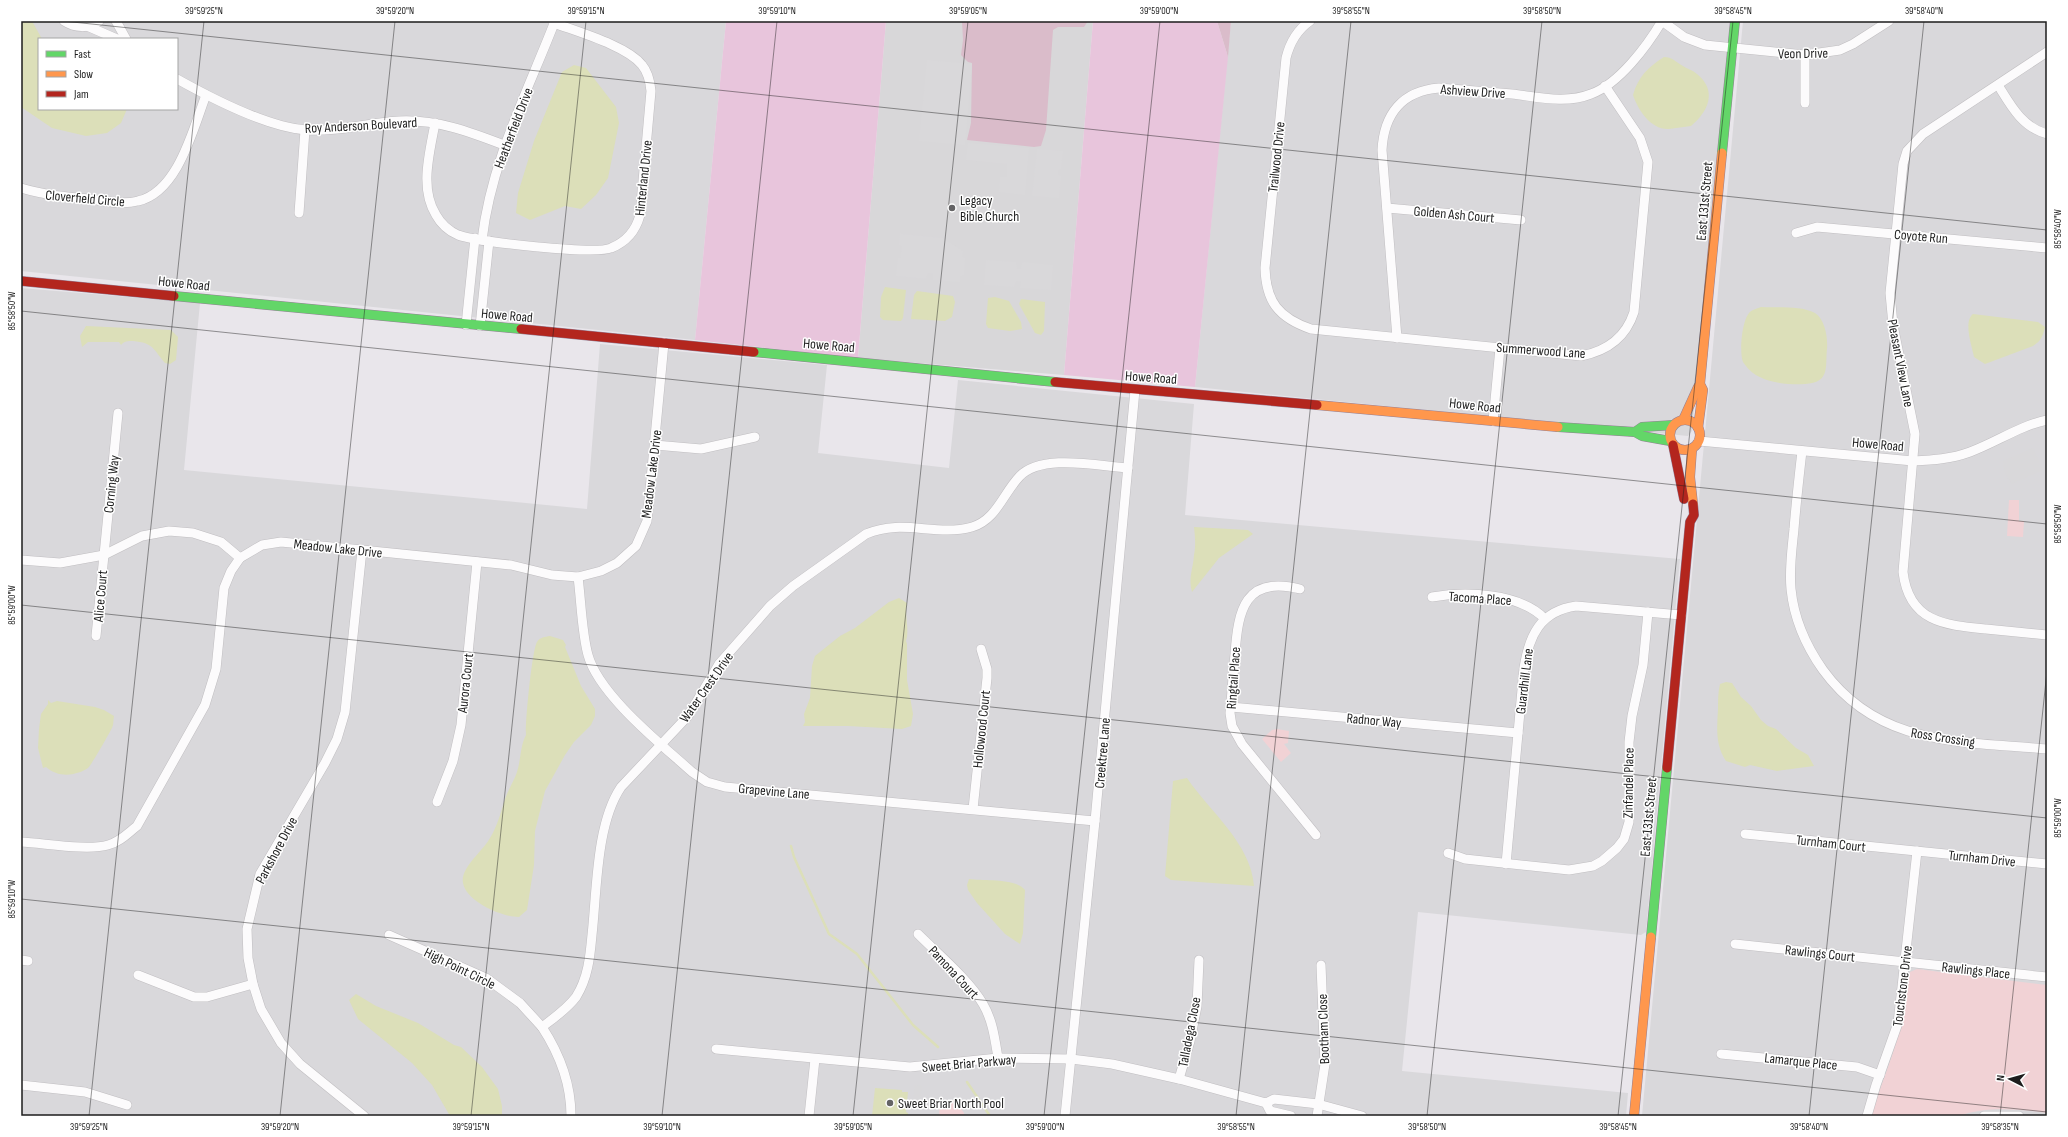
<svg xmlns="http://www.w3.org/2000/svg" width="2068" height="1137" font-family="'Sofia Sans Condensed',sans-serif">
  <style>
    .residential { fill: #d9d8db; fill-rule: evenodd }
    .religious { fill: #d8d7d9 }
    .grass { fill: #e8c5dc }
    .forest { fill: #dabcca }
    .park { fill: #f1d2d5 }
    .parking { fill: #d9d8da }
    .water { fill: #dcdfb9 }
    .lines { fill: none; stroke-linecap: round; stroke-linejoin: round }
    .stream { stroke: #dcdfb9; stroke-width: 2.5 }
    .street-casing { stroke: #c0bec1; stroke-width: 10 }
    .fast-casing { stroke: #947f95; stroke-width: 10 }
    .slow-casing { stroke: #947f95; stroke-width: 10 }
    .jam-casing { stroke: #947f95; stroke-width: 10 }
    .street { stroke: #fcfbfc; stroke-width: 9 }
    .fast { stroke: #63d668; stroke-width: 9 }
    .slow { stroke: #ff974d; stroke-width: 9 }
    .jam { stroke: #b3261e; stroke-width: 9 }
    .ticks { fill: none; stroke: #1d1d1d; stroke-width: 1; stroke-opacity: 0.45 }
    .poi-dot { fill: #646365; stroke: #fff; stroke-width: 1.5 }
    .labels { text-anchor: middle; stroke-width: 3; stroke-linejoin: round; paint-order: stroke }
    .street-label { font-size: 14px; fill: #1d1d1d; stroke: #fff }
    .poi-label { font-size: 14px; fill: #1d1d1d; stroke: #fff; text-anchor: start }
    .neatline { fill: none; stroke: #1d1d1d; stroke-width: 1.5 }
    .ticks-label { font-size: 10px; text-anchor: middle; fill: #1d1d1d }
  </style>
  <rect width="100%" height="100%" fill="#e9e6eb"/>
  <g class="residential">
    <path d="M21 21H726L695 340 21 271ZM39 39H177V109H39Z"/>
    <polygon points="1231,21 1730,21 1692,431 1688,436 1195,387"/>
    <polygon points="1743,21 2047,21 2047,1116 1642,1116"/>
    <polygon points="21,288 200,303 184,470 587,509 600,344 827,365 818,453 949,468 958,380 1194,404 1185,515 1680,559 1646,932 1641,935 1418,912 1402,1071 1628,1093 1626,1116 21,1116"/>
  </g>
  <polygon class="religious" points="886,21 1093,21 1064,375 858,358"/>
  <g class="grass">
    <polygon points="726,21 886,21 858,358 695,340"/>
    <polygon points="1093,21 1217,21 1228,57 1195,387 1064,375"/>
  </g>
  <g class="forest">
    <polygon points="962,21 1088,21 1084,27 1058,27 1053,30 1046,130 1041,146 1034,147 967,140 971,123 972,63 968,62 961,55 963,40"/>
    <polygon points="1217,21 1231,21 1228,57"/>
  </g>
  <g class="park">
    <polygon points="2009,500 2019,500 2019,521 2024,521 2023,537 2007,536"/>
    <polygon points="1277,729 1289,731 1288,743 1284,744 1291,753 1281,762 1262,739 1272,730"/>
    <path d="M1917 969 2047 985V1113C2018 1109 1986 1106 1959 1116H1872C1876 1097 1882 1085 1888 1067 1899 1038 1905 1008 1908 977L1910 972Z"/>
    <polygon points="940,1100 955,1100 964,1113 964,1116 939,1116"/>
  </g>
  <g class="parking">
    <polygon points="927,60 972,64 965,145 919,141"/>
    <polygon points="968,143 1029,148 1025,195 999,192 1000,177 1007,177 1007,164 966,160"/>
    <polygon points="1037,149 1063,151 1061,169 1058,170 1058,175 1061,176 1059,198 1032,196"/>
    <polygon points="900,232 903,234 943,238 963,251 962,257 965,258 964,275 960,277 960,282 933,280 933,274 928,273 926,279 896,276 898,258 900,258 902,246 899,245"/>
    <polygon points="986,260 1016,262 1017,269 1021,269 1022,262 1053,265 1051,290 1020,288 1021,282 1016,281 1014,287 984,285"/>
    <polygon points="2033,448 2043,470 2012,484 2005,474 2003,461"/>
    <polygon points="915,1085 922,1086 918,1116 911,1116"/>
  </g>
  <g class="water">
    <polygon points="21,21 32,21 42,39 39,39 39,109 127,109 121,123 107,133 86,136 52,128 21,107"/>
    <path d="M1664 57C1672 57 1676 62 1683 66 1687 69 1693 70 1697 74 1718 91 1708 112 1691 126 1684 127 1676 128 1669 129 1651 130 1638 110 1633 95 1638 77 1648 67 1664 57Z"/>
    <polygon points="574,65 586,68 616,107 619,123 608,178 596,195 581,209 565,206 530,220 516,213 518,193 534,141 562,72"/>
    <polygon points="885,287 906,290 903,318 901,321 883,320 880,317 881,297"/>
    <polygon points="917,291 953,296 955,302 952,317 945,321 911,319 914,295"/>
    <polygon points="995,297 1009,301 1021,322 1022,329 1010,331 988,328 986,324 988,298"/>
    <polygon points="1021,299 1045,302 1044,331 1041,335 1035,333 1019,304"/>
    <path d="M1761 307C1777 308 1800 305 1815 313 1825 319 1828 338 1827 349 1825 365 1831 383 1805 384 1789 385 1766 383 1753 373 1750 371 1745 365 1743 362 1739 352 1742 319 1750 312 1752 310 1758 308 1761 307Z"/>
    <path d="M1973 314 2038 322 2045 327C2043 336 2041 341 2033 346L1985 364 1974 357C1972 346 1963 322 1973 314Z"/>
    <path d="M86 326 171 330 178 337 176 360 170 364 165 363C153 349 154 343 133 341 128 341 124 341 121 345L119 342H88L82 347 80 336Z"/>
    <path d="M1194 527 1248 530 1253 534 1219 558 1192 592C1188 577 1193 570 1194 555 1196 546 1195 536 1194 527Z"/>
    <path d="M899 598 907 603C904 615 910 630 906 641L907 644V680L913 714 911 726 902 729 848 726H803L805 722 804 714 810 698 812 666 815 656 840 636 855 628 889 602Z"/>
    <path d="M550 636 563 640 566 645 565 647 581 686 595 709V716L591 725 574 742 565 755 545 791 535 831 534 865 527 910 519 917C501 917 466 901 463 883 460 868 483 851 490 838 497 827 501 812 505 799 508 790 514 781 517 772 521 760 520 746 526 735 525 724 532 650 537 642 540 637 545 637 550 636Z"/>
    <path d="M1726 682 1732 683 1741 697 1751 706 1761 720 1768 726 1776 729 1796 748 1808 755 1814 766 1777 771 1750 765 1745 767 1726 761C1715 745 1717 727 1718 709 1718 700 1718 692 1720 684Z"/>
    <path d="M48 700 51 703 57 701 95 707 104 710 114 716C113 720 114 724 112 728 110 732 91 766 88 768 76 776 58 778 46 767L43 768 38 748 39 729 41 714 48 704Z"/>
    <path d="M1187 778C1209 811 1251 843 1254 886L1171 880 1165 876 1173 781Z"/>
    <path d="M969 879C984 881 1016 878 1025 890L1023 933 1020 944 1005 934 977 903 968 890 967 885Z"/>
    <polygon points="356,994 376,1006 418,1023 454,1045 461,1047 482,1067 498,1089 502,1106 502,1116 450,1116 432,1085 412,1063 358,1019 349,1000"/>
    <polygon points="875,1088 902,1090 902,1092 908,1092 906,1112 908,1113 908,1116 872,1116"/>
  </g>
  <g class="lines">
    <g class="stream">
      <polyline points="791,846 794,857 829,934 857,954 913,1025 938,1047"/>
      <polyline points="967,1082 990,1116"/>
    </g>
    <defs>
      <g id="street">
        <path d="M64 21C75 28 88 29 99 21"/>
        <polyline points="116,21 126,39"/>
        <path d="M1310 21C1297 30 1290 42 1286 58L1265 268C1266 302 1279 318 1311 329L1581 356C1607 351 1626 337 1634 312L1648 162 1640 138 1605 86"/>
        <polyline points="1662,21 1684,37 1705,45 1805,55 1840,50 1853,44 1889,21"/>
        <polyline points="87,26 117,39"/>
        <path d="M2047 52 1923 134 1907 151 1903 164 1890 293 1893 325 1915 434 1903 572C1909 622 1944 625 1986 629 2006 631 2027 633 2047 635"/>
        <path d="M177 79C211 98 266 127 306 130 337 132 368 123 399 121 436 119 470 132 504 145"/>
        <path d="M1998 85C2011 106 2022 127 2047 134"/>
        <polyline points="1805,103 1805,55"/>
        <path d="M435 123C430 152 419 188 436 215 441 224 449 231 458 235 477 242 595 255 611 248 626 242 636 230 640 215L651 91C650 81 648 72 642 65 627 46 578 32 554 23"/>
        <path d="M21 188C44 195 66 197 90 199 105 201 122 205 138 201 178 192 193 129 206 95"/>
        <polyline points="1387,208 1521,220"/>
        <polyline points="299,213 305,130"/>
        <polyline points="1796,233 1817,227 2047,248"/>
        <path d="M482 240C491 162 527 93 555 21"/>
        <polyline points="466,325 475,238"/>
        <polyline points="480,326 489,241"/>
        <path d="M1397 338 1382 150C1384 114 1402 91 1439 88 1463 90 1488 92 1512 94 1538 97 1566 104 1591 94 1619 84 1647 46 1662 21"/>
        <polyline points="1493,421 1500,348"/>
        <path d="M1699 441 1913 461C1933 460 1951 459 1970 452 1997 442 2019 426 2047 420"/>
        <polyline points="655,445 701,449 755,437"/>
        <path d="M1802 451C1799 477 1796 503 1794 529 1792 549 1789 569 1791 589 1794 619 1806 646 1823 670 1879 747 1961 741 2047 749"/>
        <polyline points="362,550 345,712 337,739 325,763 260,874 247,929 248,958 253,984 261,1009 281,1043 300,1064 364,1116"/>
        <polyline points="21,560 60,563 104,555 142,536 169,531 193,533 221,542 240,558"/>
        <path d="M578 577C581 600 582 634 588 655 599 695 661 744 692 772L707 782 725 787 1095 821"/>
        <path d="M1300 589C1245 575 1238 610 1235 654 1233 674 1232 693 1230 713L1232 726 1242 744 1316 835"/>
        <path d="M1432 597C1466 591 1520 593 1545 619"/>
        <polyline points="96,636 118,413"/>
        <polyline points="1231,707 1518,733"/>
        <polyline points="437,802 453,761 461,725 477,562"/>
        <polyline points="973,809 987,678 987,669 981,649"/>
        <polyline points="1745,834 2047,864"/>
        <path d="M21 842C44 843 87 851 108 845 120 842 128 833 137 826L205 705 216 669 224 588 231 571 240 558 262 545 281 542 362 550 511 565 552 575 578 577 601 571 617 563 636 546 647 521 664 343"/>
        <polyline points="1448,853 1465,859 1569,870 1593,866 1602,861 1617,848 1624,839 1629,822 1629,742 1632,716 1643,665 1648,612"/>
        <path d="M1506 864 1524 668C1529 636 1540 611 1576 606L1681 615"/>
        <path d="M918 934C938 954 969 980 983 1004 993 1021 995 1040 998 1058"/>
        <polyline points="389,935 486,978 520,1003 542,1027"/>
        <polyline points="1735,944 2047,977"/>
        <polyline points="21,960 28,961"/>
        <polyline points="138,975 194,997 207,997 253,984"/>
        <polyline points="716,1049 910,1067 998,1058 1071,1059 1112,1064 1179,1079 1266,1103 1274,1099 1318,1104 1362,1116"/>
        <polyline points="1721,1054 1857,1067 1880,1075"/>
        <polyline points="1179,1079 1190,1041 1197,1006 1199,960"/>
        <polyline points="21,1085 85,1092 127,1105"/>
        <polyline points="1266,1103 1270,1111 1291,1116"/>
        <path d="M571 1116C571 1084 559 1053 542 1027 554 1018 567 1009 576 997 588 978 590 957 592 935 597 890 596 824 621 787L688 716 719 664 770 606 793 586 866 534C903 518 935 537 972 527 996 520 1003 494 1019 477 1041 453 1098 466 1128 468"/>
        <polyline points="809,1116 815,1059"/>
        <polyline points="1065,1116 1095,821 1135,390"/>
        <polyline points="1317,1116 1325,1064 1321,965"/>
        <polyline points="1867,1116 1876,1085 1898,1023 1917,851"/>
        <polyline points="1984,1116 2019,1116"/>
      </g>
      <g id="fast">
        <polyline points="1722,153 1735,21"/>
        <polyline points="174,296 521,329"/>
        <polyline points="754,352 1055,382"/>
        <polyline points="1558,427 1635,432 1642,436 1670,441"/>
        <polyline points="1635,432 1642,427 1674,425"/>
        <polyline points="1651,937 1667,768"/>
      </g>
      <g id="slow">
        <polyline points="1317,405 1558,427"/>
        <circle cx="1685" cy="435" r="15"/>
        <polyline points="1683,420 1698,387"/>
        <polyline points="1698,428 1703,390 1700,384 1722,153"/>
        <polyline points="1692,449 1690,477 1693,504"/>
        <polyline points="1634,1116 1651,937"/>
      </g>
      <g id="jam">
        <polyline points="21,281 174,296"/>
        <polyline points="521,329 754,352"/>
        <polyline points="1055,382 1317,405"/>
        <polyline points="1673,445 1684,499"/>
        <polyline points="1667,768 1690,522 1694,515 1693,504"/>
      </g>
    </defs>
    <use href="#street" class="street-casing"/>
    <use href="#fast" class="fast-casing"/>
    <use href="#slow" class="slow-casing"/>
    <use href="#jam" class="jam-casing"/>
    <use href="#street" class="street"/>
    <use href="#fast" class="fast"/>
    <use href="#slow" class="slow"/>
    <use href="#jam" class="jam"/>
  </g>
  <path class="ticks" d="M63 21 2047 230M21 311 2047 524M21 605 2047 818M21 899 2047 1112M89 1116 204 21M280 1116 395 21M471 1116 586 21M662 1116 777 21M853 1116 968 21M1044 1116 1160 21M1236 1116 1351 21M1427 1116 1542 21M1618 1116 1733 21M1809 1116 1924 21M2000 1116 2047 671"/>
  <g class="poi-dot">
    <circle cx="952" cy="208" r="4"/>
    <circle cx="890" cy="1103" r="4"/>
  </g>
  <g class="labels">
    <g class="street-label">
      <text transform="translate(1803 53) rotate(-1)" y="5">Veon Drive</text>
      <text transform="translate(1473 91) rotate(4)" y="5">Ashview Drive</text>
      <text transform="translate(361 125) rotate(-3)" y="5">Roy Anderson Boulevard</text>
      <text transform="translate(513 128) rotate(-69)" y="5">Heatherfield Drive</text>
      <text transform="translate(1276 157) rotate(-84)" y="5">Trailwood Drive</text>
      <text transform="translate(643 178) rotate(-84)" y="5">Hinterland Drive</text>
      <text transform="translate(85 198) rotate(5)" y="5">Cloverfield Circle</text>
      <text transform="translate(1704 201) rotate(-85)" y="5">East 131st Street</text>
      <text transform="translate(1454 214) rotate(5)" y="5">Golden Ash Court</text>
      <text transform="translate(1921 236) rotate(5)" y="5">Coyote Run</text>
      <text transform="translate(184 283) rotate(6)" y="5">Howe Road</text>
      <text transform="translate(507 315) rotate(5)" y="5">Howe Road</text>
      <text transform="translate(829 345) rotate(5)" y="5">Howe Road</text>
      <text transform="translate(1541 350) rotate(4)" y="5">Summerwood Lane</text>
      <text transform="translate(1901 363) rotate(79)" y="5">Pleasant View Lane</text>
      <text transform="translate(1151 377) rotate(4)" y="5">Howe Road</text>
      <text transform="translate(1475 405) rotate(6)" y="5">Howe Road</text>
      <text transform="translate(1878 444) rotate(5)" y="5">Howe Road</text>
      <text transform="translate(651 474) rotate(-83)" y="5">Meadow Lake Drive</text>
      <text transform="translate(111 484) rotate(-84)" y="5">Corning Way</text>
      <text transform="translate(338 548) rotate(6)" y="5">Meadow Lake Drive</text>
      <text transform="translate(100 596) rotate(-85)" y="5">Alice Court</text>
      <text transform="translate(1480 598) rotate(4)" y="5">Tacoma Place</text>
      <text transform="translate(1233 678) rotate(-86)" y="5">Ringtail Place</text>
      <text transform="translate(1524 681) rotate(-83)" y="5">Guardhill Lane</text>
      <text transform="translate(465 683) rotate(-84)" y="5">Aurora Court</text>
      <text transform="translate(706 687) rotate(-55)" y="5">Water Crest Drive</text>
      <text transform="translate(1374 720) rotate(5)" y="5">Radnor Way</text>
      <text transform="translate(981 729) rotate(-84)" y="5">Hollowood Court</text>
      <text transform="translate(1943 737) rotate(9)" y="5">Ross Crossing</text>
      <text transform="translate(1102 753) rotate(-85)" y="5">Creektree Lane</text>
      <text transform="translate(1628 783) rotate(-89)" y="5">Zinfandel Place</text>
      <text transform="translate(774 791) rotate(5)" y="5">Grapevine Lane</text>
      <text transform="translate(1648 817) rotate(-85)" y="5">East 131st Street</text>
      <text transform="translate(1831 843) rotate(6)" y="5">Turnham Court</text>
      <text transform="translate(276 850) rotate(-62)" y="5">Parkshore Drive</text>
      <text transform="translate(1982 858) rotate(6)" y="5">Turnham Drive</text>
      <text transform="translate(1820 953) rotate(6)" y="5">Rawlings Court</text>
      <text transform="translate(460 968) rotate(26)" y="5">High Point Circle</text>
      <text transform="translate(1976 970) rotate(6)" y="5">Rawlings Place</text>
      <text transform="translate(954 972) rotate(47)" y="5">Pamona Court</text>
      <text transform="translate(1902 986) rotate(-83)" y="5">Touchstone Drive</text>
      <text transform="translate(1323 1029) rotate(-92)" y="5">Bootham Close</text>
      <text transform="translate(1189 1032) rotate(-79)" y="5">Talladega Close</text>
      <text transform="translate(1801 1061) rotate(6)" y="5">Lamarque Place</text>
      <text transform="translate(969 1063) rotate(-5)" y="5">Sweet Briar Parkway</text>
    </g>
    <g class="poi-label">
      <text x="960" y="205">Legacy<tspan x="960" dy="16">Bible Church</tspan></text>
      <text x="898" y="1108">Sweet Briar North Pool</text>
    </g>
  </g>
  <rect width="2068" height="1137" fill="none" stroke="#ffffff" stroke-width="44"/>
  <rect x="38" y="38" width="140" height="72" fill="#ffffff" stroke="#a5a5a5"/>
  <rect x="46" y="51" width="20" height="6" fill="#63d668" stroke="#a5a5a5"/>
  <text x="74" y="58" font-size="12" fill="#1d1d1d">Fast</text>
  <rect x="46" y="71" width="20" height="6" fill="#ff974d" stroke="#a5a5a5"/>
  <text x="74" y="78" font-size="12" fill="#1d1d1d">Slow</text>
  <rect x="46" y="91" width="20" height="6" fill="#b3261e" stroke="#a5a5a5"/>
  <text x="74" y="98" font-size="12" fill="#1d1d1d">Jam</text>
  <g transform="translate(2010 1079) rotate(276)" stroke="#ffffff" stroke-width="3" paint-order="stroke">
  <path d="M0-3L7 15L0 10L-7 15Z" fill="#1d1d1d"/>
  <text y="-6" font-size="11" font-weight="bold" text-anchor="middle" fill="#1d1d1d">N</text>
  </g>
  <rect x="22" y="22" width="2024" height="1093" class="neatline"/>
  <g class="ticks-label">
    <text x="204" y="14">39°59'25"N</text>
    <text x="395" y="14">39°59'20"N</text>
    <text x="586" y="14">39°59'15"N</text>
    <text x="777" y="14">39°59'10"N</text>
    <text x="968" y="14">39°59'05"N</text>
    <text x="1159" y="14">39°59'00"N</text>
    <text x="1351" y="14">39°58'55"N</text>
    <text x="1542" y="14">39°58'50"N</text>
    <text x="1733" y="14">39°58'45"N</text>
    <text x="1924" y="14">39°58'40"N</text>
    <text transform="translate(2057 229) rotate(-90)" y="4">85°58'40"W</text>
    <text transform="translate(11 311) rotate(-90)" y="4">85°58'50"W</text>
    <text transform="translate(2057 524) rotate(-90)" y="4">85°58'50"W</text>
    <text transform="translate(11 605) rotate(-90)" y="4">85°59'00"W</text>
    <text transform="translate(2057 818) rotate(-90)" y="4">85°59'00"W</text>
    <text transform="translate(11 899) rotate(-90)" y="4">85°59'10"W</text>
    <text x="89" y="1130">39°59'25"N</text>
    <text x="280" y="1130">39°59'20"N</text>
    <text x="471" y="1130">39°59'15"N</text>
    <text x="662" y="1130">39°59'10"N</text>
    <text x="853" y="1130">39°59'05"N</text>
    <text x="1045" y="1130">39°59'00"N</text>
    <text x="1236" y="1130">39°58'55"N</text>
    <text x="1427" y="1130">39°58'50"N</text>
    <text x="1618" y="1130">39°58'45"N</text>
    <text x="1809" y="1130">39°58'40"N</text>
    <text x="2000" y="1130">39°58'35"N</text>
  </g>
</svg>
